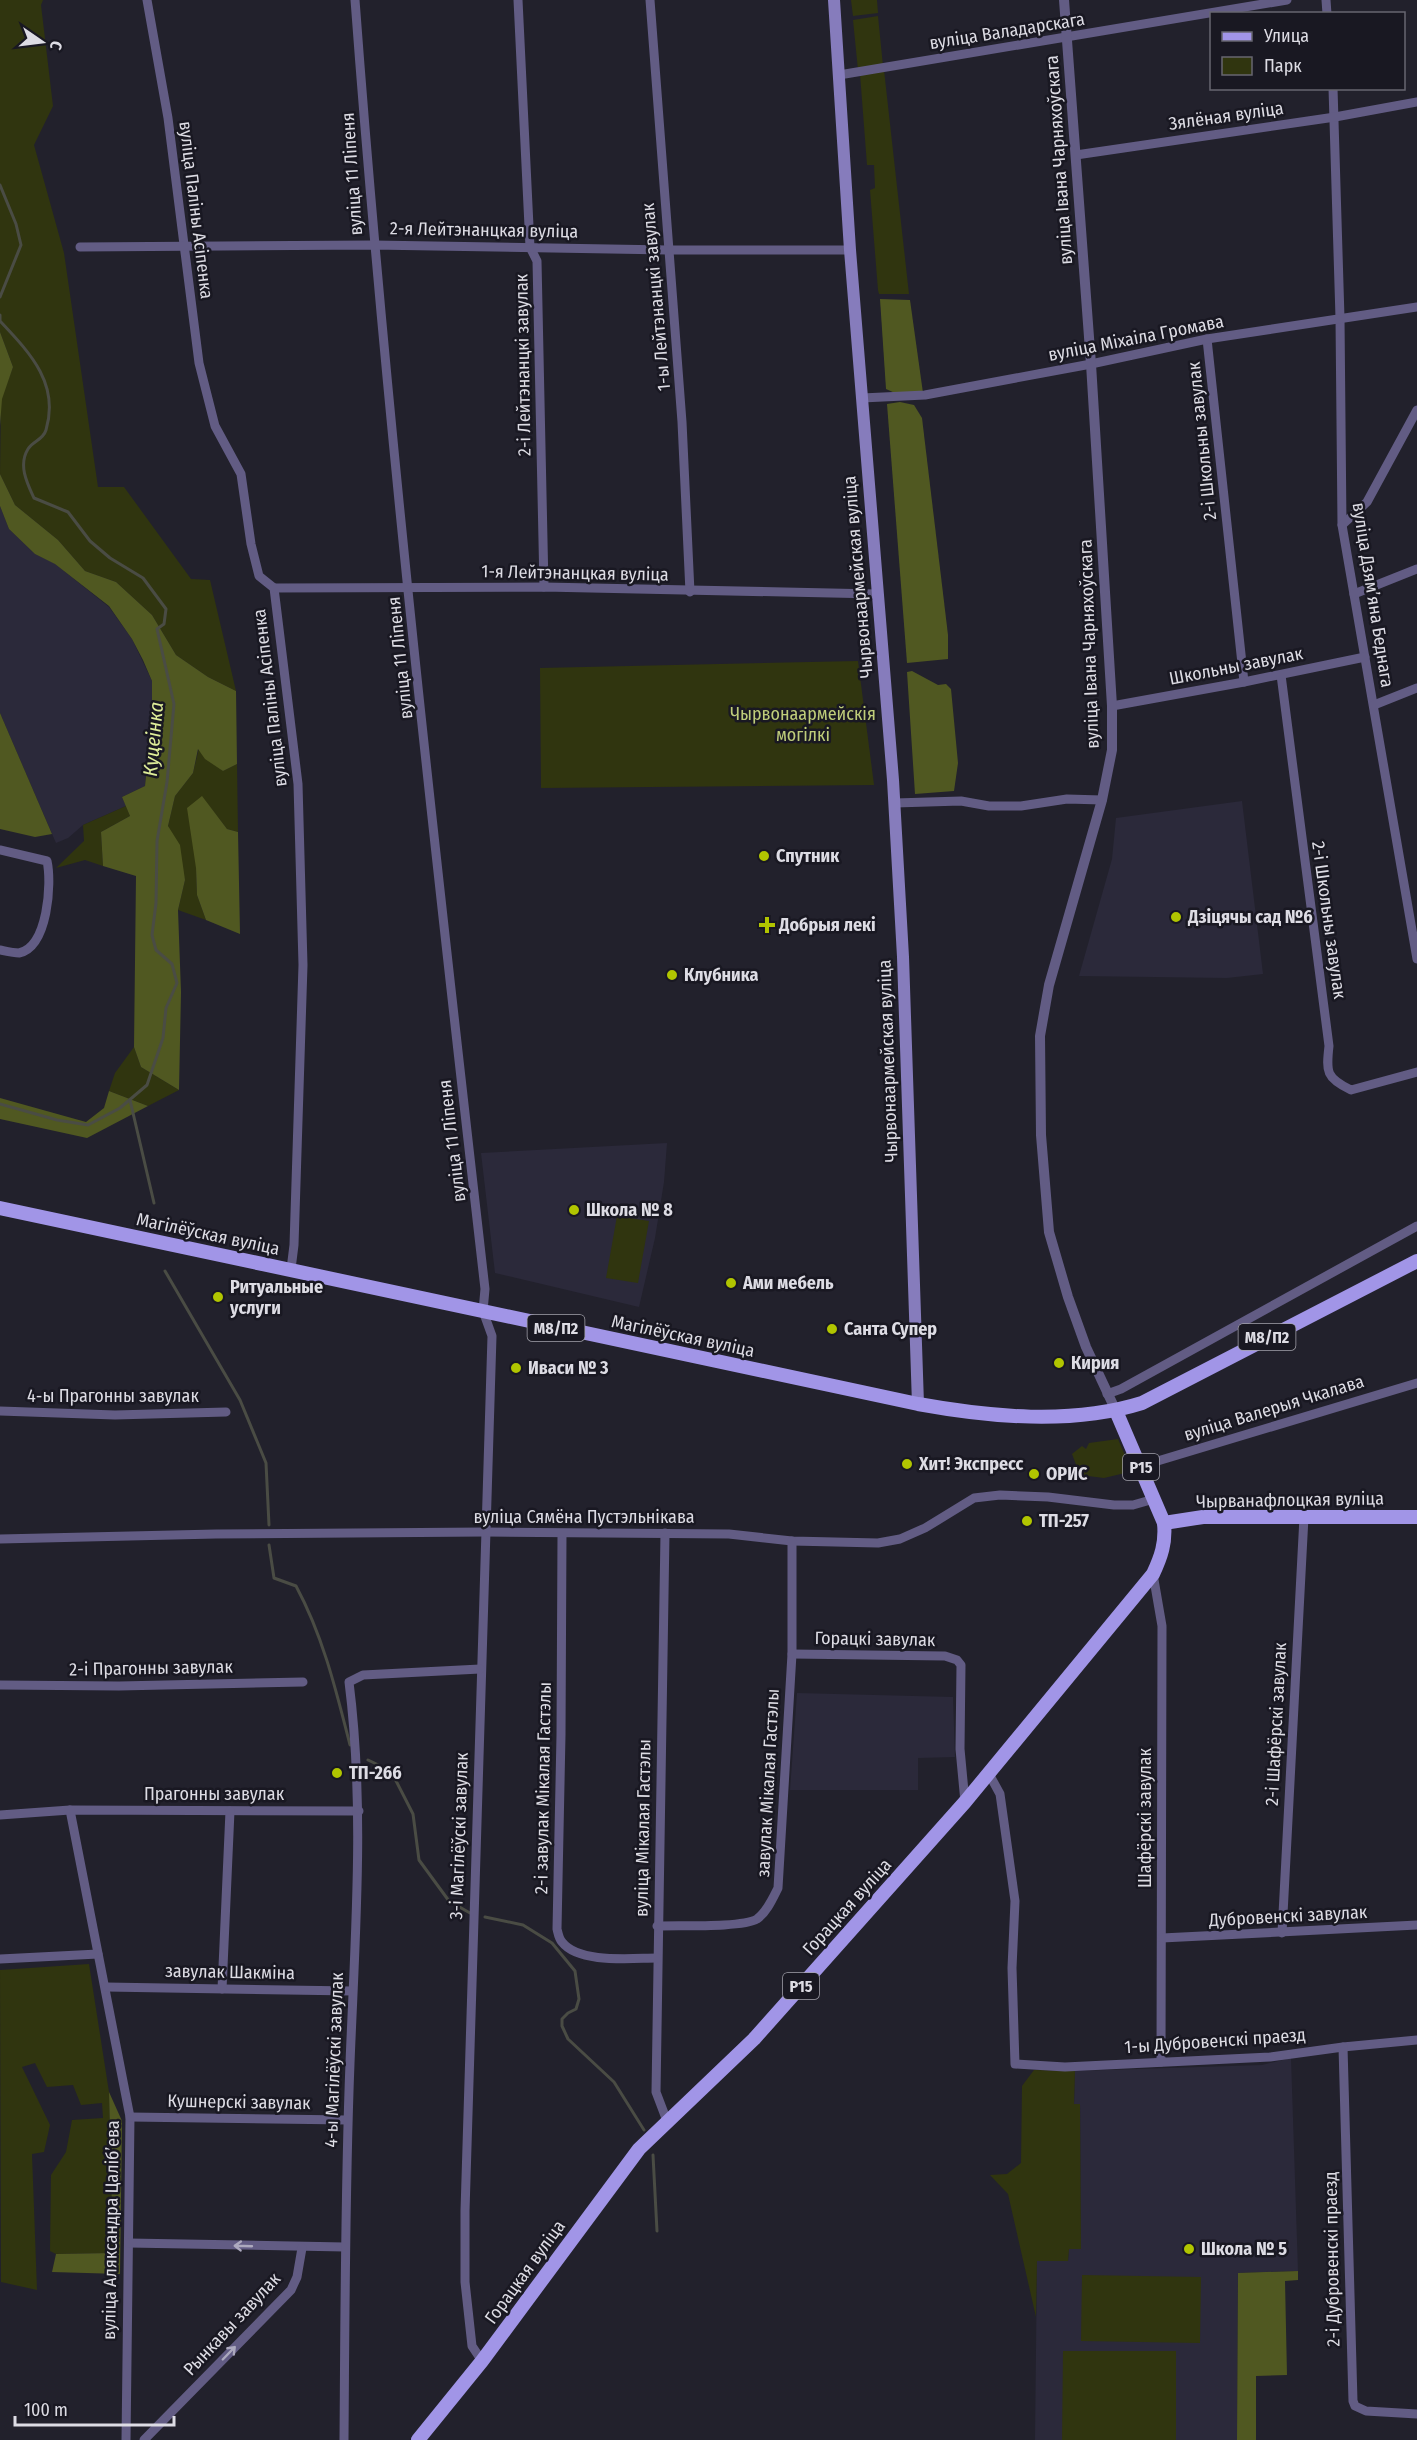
<svg xmlns="http://www.w3.org/2000/svg" width="1417" height="2440" font-family="'Fira Sans Condensed',sans-serif">
  <style>
    .built { fill: #2b293a }
    .green { fill: #30350f }
    .forest { fill: #505821 }
    .lines { fill: none; stroke-linecap: round; stroke-linejoin: round }
    .stream { stroke: #4a4c44; stroke-width: 3 }
    .minor { stroke: #625c84; stroke-width: 9 }
    .tertiary { stroke: #625c84; stroke-width: 10 }
    .secondary { stroke: #867cbc; stroke-width: 12 }
    .primary { stroke: #a195e7; stroke-width: 14 }
    .oneway { stroke: #aca9be }
    .poi-dot { fill: #b1c500; stroke: #191822; stroke-width: 2 }
    .labels { text-anchor: middle; stroke-width: 5; stroke-linejoin: round; paint-order: stroke }
    .shield { fill: #191822; stroke: #a2a1aa; stroke-width: 1.5 }
    .shield-label { font-size: 16px; font-weight: bold; fill: #dddce4 }
    .street-label { font-size: 18px; fill: #dddce4; stroke: #191822 }
    .park-label { font-size: 18px; fill: #bfcd7a; stroke: #191822 }
    .poi-label { font-size: 18px; font-weight: bold; fill: #dddce4; stroke: #191822; text-anchor: start }
    .water-label { font-size: 20px; font-style: italic; fill: #dfee99; stroke: #191822 }
  </style>
  <rect width="100%" height="100%" fill="#22212c"/>
  <g class="built">
    <polygon points="0,506 9,529 35,554 54,563 109,607 132,639 152,681 152,718 145,786 122,797 126,806 83,825 68,838 56,843 0,713"/>
    <polygon points="1242,801 1263,974 1227,978 1079,976 1112,859 1116,818"/>
    <polygon points="667,1143 664,1182 655,1238 639,1307 495,1273 481,1153"/>
    <polygon points="797,1693 953,1697 955,1757 918,1758 918,1790 790,1790"/>
    <polygon points="1291,2058 1298,2271 1238,2273 1237,2440 1035,2440 1037,2260 1068,2261 1069,2249 1081,2249 1080,2105 1074,2104 1075,2071 1262,2065"/>
  </g>
  <g class="green">
    <polygon points="0,0 43,0 41,5 53,106 34,145 64,253 98,487 124,487 191,579 210,580 236,691 208,677 176,655 152,615 116,582 85,571 58,540 15,505 0,474 1,399 13,367 0,332"/>
    <polygon points="851,0 877,0 878,13 853,16"/>
    <polygon points="878,16 883,66 858,70 853,20"/>
    <polygon points="884,70 909,294 879,294 878,290 870,190 875,188 874,165 867,165 860,74"/>
    <polygon points="858,661 874,785 541,788 540,668"/>
    <polygon points="199,748 223,771 237,764 238,832 227,829 202,797 196,868 197,895 206,920 178,910 185,880 168,826 175,796 193,773"/>
    <polygon points="126,806 130,816 101,832 103,866 85,860 56,868 84,841 83,825"/>
    <polygon points="134,1047 141,1067 179,1090 148,1106 109,1091 115,1073"/>
    <polygon points="617,1216 649,1221 638,1283 606,1278"/>
    <polygon points="1118,1439 1127,1460 1125,1473 1104,1478 1080,1475 1072,1454 1082,1446 1086,1449 1089,1443"/>
    <polygon points="89,1964 109,2092 113,2253 56,2254 50,2251 51,2175 66,2152 72,2120 103,2118 102,2103 81,2105 73,2085 47,2087 35,2063 22,2067 50,2125 44,2152 32,2154 37,2290 1,2282 0,1970"/>
    <polygon points="1034,2070 1075,2071 1074,2104 1080,2104 1081,2249 1069,2249 1068,2261 1037,2261 1036,2317 1008,2194 990,2175 1007,2174 1021,2163 1022,2086"/>
    <polygon points="1082,2275 1201,2277 1200,2343 1081,2341"/>
    <polygon points="1063,2351 1176,2351 1176,2440 1062,2440"/>
  </g>
  <g class="forest">
    <polygon points="880,299 910,300 923,393 895,393 886,389"/>
    <polygon points="0,332 13,367 2,399 0,426"/>
    <polygon points="900,402 914,405 922,418 948,635 948,659 907,663 887,404"/>
    <polygon points="0,474 15,505 58,540 85,571 116,582 152,615 176,655 208,677 236,691 237,764 223,771 205,759 198,749 193,773 175,796 168,826 180,845 185,880 178,910 181,992 179,1090 141,1067 134,1047 136,876 103,866 101,832 130,816 122,797 145,786 152,718 152,681 143,660 132,639 109,606 55,564 35,554 9,529 0,506"/>
    <polygon points="912,671 938,685 946,684 951,689 958,763 954,791 915,794 907,672"/>
    <polygon points="0,713 52,834 35,837 0,829"/>
    <polygon points="202,796 227,829 238,832 240,934 206,920 197,895 196,868 187,808"/>
    <polygon points="109,1091 148,1106 87,1138 0,1119 0,1098 86,1122 104,1108"/>
    <polygon points="109,2092 122,2121 120,2274 52,2272 56,2254 113,2253"/>
    <polygon points="1298,2271 1298,2280 1285,2281 1287,2375 1256,2376 1256,2440 1237,2440 1238,2273"/>
  </g>
  <g class="lines">
    <g class="stream">
      <polyline points="0,185 16,224 21,245 0,297"/>
      <path d="M0 315V321C29 352 60 383 46 430 43 440 33 441 28 449 18 465 27 483 34 498L68 512 90 541 110 558 143 578 166 609 164 624 157 629 174 704 167 782 157 841 156 903 152 935 156 950 172 964 177 983 166 1008 163 1038 147 1085 120 1108 88 1125 57 1120 0 1104"/>
      <polyline points="130,1100 154,1203"/>
      <polyline points="165,1271 240,1400 266,1463 269,1525"/>
      <path d="M269 1545 274 1578 296 1586C323 1636 336 1690 350 1745"/>
      <polyline points="368,1760 391,1771 413,1814 419,1860 449,1901 470,1913"/>
      <polyline points="485,1917 523,1925 552,1943 575,1971 579,1999 576,2009 568,2013 562,2019 562,2026 568,2039 614,2082 644,2130"/>
      <polyline points="653,2155 657,2231"/>
    </g>
    <g class="minor">
      <polyline points="147,0 168,118 199,363 215,426 241,474 251,544 259,576 274,588 298,784 303,965 294,1245 291,1269"/>
      <path d="M355 0C387 430 436 861 485 1289L483 1311 492 1336 465 2211V2282L472 2346 482 2361"/>
      <polyline points="518,0 530,247 537,261 544,587"/>
      <polyline points="650,0 682,422 690,592"/>
      <polyline points="1326,0 1327,14"/>
      <polyline points="839,75 1287,0"/>
      <polyline points="1333,88 1340,318 1342,525 1417,959"/>
      <polyline points="1076,155 1335,117 1417,102"/>
      <polyline points="80,247 373,245 668,250 850,250"/>
      <polyline points="1207,339 1244,682"/>
      <polyline points="862,398 925,395 1091,364 1207,339 1417,307"/>
      <polyline points="1342,525 1367,502 1417,410"/>
      <polyline points="274,588 544,587 877,594"/>
      <polyline points="1354,594 1417,569"/>
      <path d="M1281 675 1329 1046C1326 1072 1326 1078 1351 1090L1417 1072"/>
      <polyline points="1374,705 1417,688"/>
      <polyline points="1112,706 1244,682 1365,657"/>
      <polyline points="895,803 961,801 989,806 1021,806 1067,799 1102,800"/>
      <path d="M0 850 47 861C52 883 48 947 19 953 13 953 5 951 0 950"/>
      <polyline points="1107,1394 1121,1389 1417,1226"/>
      <polyline points="0,1411 115,1415 226,1412"/>
      <polyline points="1141,1466 1417,1383"/>
      <polyline points="665,1533 656,2092 667,2121"/>
      <path d="M562 1534 561 1735 557 1929C558 1933 559 1939 562 1942 579 1964 632 1958 657 1958"/>
      <polyline points="0,1539 216,1534 485,1532 729,1534 792,1541 878,1543 900,1539 925,1528 974,1498 1000,1495 1048,1497 1114,1505 1133,1505 1154,1499"/>
      <polyline points="1153,1574 1162,1626 1161,2062"/>
      <polyline points="792,1654 945,1656 957,1660 961,1665 960,1749 965,1802"/>
      <polyline points="0,1685 119,1686 303,1682"/>
      <polyline points="988,1772 1000,1794 1015,1901 1012,1968 1015,2064 1065,2067 1270,2057 1343,2047 1417,2040"/>
      <polyline points="70,1810 130,2117 126,2440"/>
      <polyline points="0,1815 70,1810 359,1811"/>
      <path d="M657 1926C677 1925 742 1928 757 1919 767 1912 773 1898 778 1888L792 1654V1541"/>
      <polyline points="1282,1933 1304,1517"/>
      <polyline points="1162,1938 1417,1925"/>
      <polyline points="0,1959 98,1954"/>
      <polyline points="106,1987 352,1991"/>
      <polyline points="222,1989 230,1811"/>
      <polyline points="1343,2047 1353,2401 1355,2406 1366,2411 1417,2414"/>
      <polyline points="130,2117 347,2120"/>
      <polyline points="129,2243 345,2247"/>
      <polyline points="144,2440 291,2290 297,2277 302,2248"/>
      <path d="M344 2440C345 2314 345 2189 350 2063 355 1936 365 1808 349 1682L363 1675 480 1669"/>
    </g>
    <polyline class="tertiary" points="1064,0 1091,364 1112,706 1112,750 1102,800 1049,985 1040,1036 1041,1135 1049,1232 1068,1297 1086,1347 1116,1411"/>
    <polyline class="secondary" points="834,0 850,250 893,780 903,957 918,1404"/>
    <g class="primary">
      <path d="M0 1208 918 1404C990 1417 1072 1425 1142 1403L1417 1261"/>
      <polyline points="1164,1523 1203,1517 1417,1517"/>
      <path d="M418 2440 482 2361 639 2149 754 2039 965 1802 1153 1574C1161 1557 1166 1543 1164 1523L1116 1411"/>
    </g>
  </g>
  <defs><path id="oneway-shaft" d="M-6 0H5M1.5-3L5.5 0L1.5 3" fill="none" stroke-width="1.6" stroke-linecap="round" stroke-linejoin="round" transform="scale(1.5)"/></defs>
  <g class="oneway">
    <use href="#oneway-shaft" transform="translate(243 2246) rotate(-178)"/>
    <use href="#oneway-shaft" transform="translate(229 2353) rotate(-46)"/>
  </g>
  <g class="poi-dot">
    <circle cx="764" cy="856" r="6"/>
    <circle cx="1176" cy="917" r="6"/>
    <path d="M764 916h6v6h6v6h-6v6h-6v-6h-6v-6h6z"/>
    <circle cx="672" cy="975" r="6"/>
    <circle cx="574" cy="1210" r="6"/>
    <circle cx="731" cy="1283" r="6"/>
    <circle cx="218" cy="1297" r="6"/>
    <circle cx="832" cy="1329" r="6"/>
    <circle cx="1059" cy="1363" r="6"/>
    <circle cx="516" cy="1368" r="6"/>
    <circle cx="907" cy="1464" r="6"/>
    <circle cx="1034" cy="1474" r="6"/>
    <circle cx="1027" cy="1521" r="6"/>
    <circle cx="337" cy="1773" r="6"/>
    <circle cx="1189" cy="2249" r="6"/>
  </g>
  <g class="labels">
    <g class="shield">
      <rect x="527.5" y="1315" width="57" height="26" rx="4.5"/>
      <rect x="1238.5" y="1324" width="57" height="26" rx="4.5"/>
      <rect x="1123" y="1454" width="36" height="26" rx="4.5"/>
      <rect x="783" y="1973" width="36" height="26" rx="4.5"/>
    </g>
    <g class="shield-label">
      <text x="556" y="1334">М8/П2</text>
      <text x="1267" y="1343">М8/П2</text>
      <text x="1141" y="1473">Р15</text>
      <text x="801" y="1992">Р15</text>
    </g>
    <g class="street-label">
      <text transform="translate(1007 31) rotate(-9)" y="6">вуліца Валадарскага</text>
      <text transform="translate(1226 116) rotate(-8)" y="6">Зялёная вуліца</text>
      <text transform="translate(1059 160) rotate(-94)" y="6">вуліца Івана Чарняхоўскага</text>
      <text transform="translate(352 174) rotate(-94)" y="6">вуліца 11 Ліпеня</text>
      <text transform="translate(196 210) rotate(83)" y="6">вуліца Паліны Асіпенка</text>
      <text transform="translate(484 230) rotate(1)" y="6">2-я Лейтэнанцкая вуліца</text>
      <text transform="translate(656 297) rotate(-95)" y="6">1-ы Лейтэнанцкі завулак</text>
      <text transform="translate(1136 338) rotate(-11)" y="6">вуліца Міхаіла Громава</text>
      <text transform="translate(523 365) rotate(-91)" y="6">2-і Лейтэнанцкі завулак</text>
      <text transform="translate(1202 441) rotate(-96)" y="6">2-і Школьны завулак</text>
      <text transform="translate(575 573) rotate(1)" y="6">1-я Лейтэнанцкая вуліца</text>
      <text transform="translate(858 577) rotate(-95)" y="6">Чырвонаармейская вуліца</text>
      <text transform="translate(1373 595) rotate(81)" y="6">вуліца Дзямʼяна Беднага</text>
      <text transform="translate(1089 644) rotate(-92)" y="6">вуліца Івана Чарняхоўскага</text>
      <text transform="translate(400 658) rotate(-96)" y="6">вуліца 11 Ліпеня</text>
      <text transform="translate(1236 666) rotate(-11)" y="6">Школьны завулак</text>
      <text transform="translate(270 698) rotate(-97)" y="6">вуліца Паліны Асіпенка</text>
      <text transform="translate(1329 920) rotate(82)" y="6">2-і Школьны завулак</text>
      <text transform="translate(888 1061) rotate(-92)" y="6">Чырвонаармейская вуліца</text>
      <text transform="translate(452 1141) rotate(-97)" y="6">вуліца 11 Ліпеня</text>
      <text transform="translate(208 1234) rotate(12)" y="6">Магілёўская вуліца</text>
      <text transform="translate(683 1336) rotate(12)" y="6">Магілёўская вуліца</text>
      <text x="113" y="1402">4-ы Прагонны завулак</text>
      <text transform="translate(1274 1408) rotate(-17)" y="6">вуліца Валерыя Чкалава</text>
      <text transform="translate(1290 1500) rotate(-1)" y="6">Чырванафлоцкая вуліца</text>
      <text x="584" y="1523">вуліца Сямёна Пустэльнікава</text>
      <text transform="translate(875 1639) rotate(1)" y="6">Горацкі завулак</text>
      <text transform="translate(151 1668) rotate(-1)" y="6">2-і Прагонны завулак</text>
      <text transform="translate(1276 1724) rotate(-87)" y="6">2-і Шафёрскі завулак</text>
      <text transform="translate(768 1783) rotate(-87)" y="6">завулак Мікалая Гастэлы</text>
      <text transform="translate(543 1788) rotate(-89)" y="6">2-і завулак Мікалая Гастэлы</text>
      <text x="214" y="1800">Прагонны завулак</text>
      <text transform="translate(1145 1818) rotate(-90)" y="6">Шафёрскі завулак</text>
      <text transform="translate(643 1828) rotate(-89)" y="6">вуліца Мікалая Гастэлы</text>
      <text transform="translate(459 1836) rotate(-88)" y="6">3-і Магілёўскі завулак</text>
      <text transform="translate(847 1907) rotate(-48)" y="6">Горацкая вуліца</text>
      <text transform="translate(1288 1916) rotate(-3)" y="6">Дубровенскі завулак</text>
      <text transform="translate(230 1972) rotate(1)" y="6">завулак Шакміна</text>
      <text transform="translate(1215 2041) rotate(-4)" y="6">1-ы Дубровенскі праезд</text>
      <text transform="translate(334 2060) rotate(-88)" y="6">4-ы Магілёўскі завулак</text>
      <text transform="translate(239 2102) rotate(1)" y="6">Кушнерскі завулак</text>
      <text transform="translate(111 2230) rotate(-89)" y="6">вуліца Аляксандра Цалібʼева</text>
      <text transform="translate(1332 2259) rotate(-91)" y="6">2-і Дубровенскі праезд</text>
      <text transform="translate(525 2272) rotate(-54)" y="6">Горацкая вуліца</text>
      <text transform="translate(232 2324) rotate(-47)" y="6">Рынкавы завулак</text>
    </g>
    <g class="park-label">
      <text x="803" y="720">Чырвонаармейскія<tspan x="803" dy="21">могілкі</tspan></text>
    </g>
    <g class="poi-label">
      <text x="776" y="862">Спутник</text>
      <text x="1188" y="923">Дзіцячы сад №6</text>
      <text x="779" y="931">Добрыя лекі</text>
      <text x="684" y="981">Клубника</text>
      <text x="586" y="1216">Школа № 8</text>
      <text x="743" y="1289">Ами мебель</text>
      <text x="230" y="1293">Ритуальные<tspan x="230" dy="21">услуги</tspan></text>
      <text x="844" y="1335">Санта Супер</text>
      <text x="1071" y="1369">Кирия</text>
      <text x="528" y="1374">Иваси № 3</text>
      <text x="919" y="1470">Хит! Экспресс</text>
      <text x="1046" y="1480">ОРИС</text>
      <text x="1039" y="1527">ТП-257</text>
      <text x="349" y="1779">ТП-266</text>
      <text x="1201" y="2255">Школа № 5</text>
    </g>
    <g class="water-label">
      <text transform="translate(153 739) rotate(-85)" y="7">Куцеінка</text>
    </g>
  </g>
  <rect x="1210" y="12" width="195" height="78" fill="#191822" stroke="#676670" stroke-width="1.5"/>
  <rect x="1222" y="32" width="30" height="9" fill="#a195e7" stroke="#676670" stroke-width="1.5"/>
  <text x="1264" y="42" font-size="18" fill="#dddce4">Улица</text>
  <rect x="1222" y="57" width="30" height="18" fill="#30350f" stroke="#676670" stroke-width="1.5"/>
  <text x="1264" y="72" font-size="18" fill="#dddce4">Парк</text>
  <g transform="translate(42 42) rotate(104)" stroke="#191822" stroke-width="4.5" paint-order="stroke">
  <path d="M0-4.5L10 22L0 15L-10 22Z" fill="#dddce4"/>
  <text y="-9" font-size="16" font-weight="bold" text-anchor="middle" fill="#dddce4">С</text>
  </g>
  <path d="M15 2416v9h159v-9" fill="none" stroke="#dddce4" stroke-width="3"/>
  <text x="24" y="2416" font-size="18" fill="#dddce4" stroke="#191822" stroke-width="4.5" paint-order="stroke">100 m</text>
</svg>
